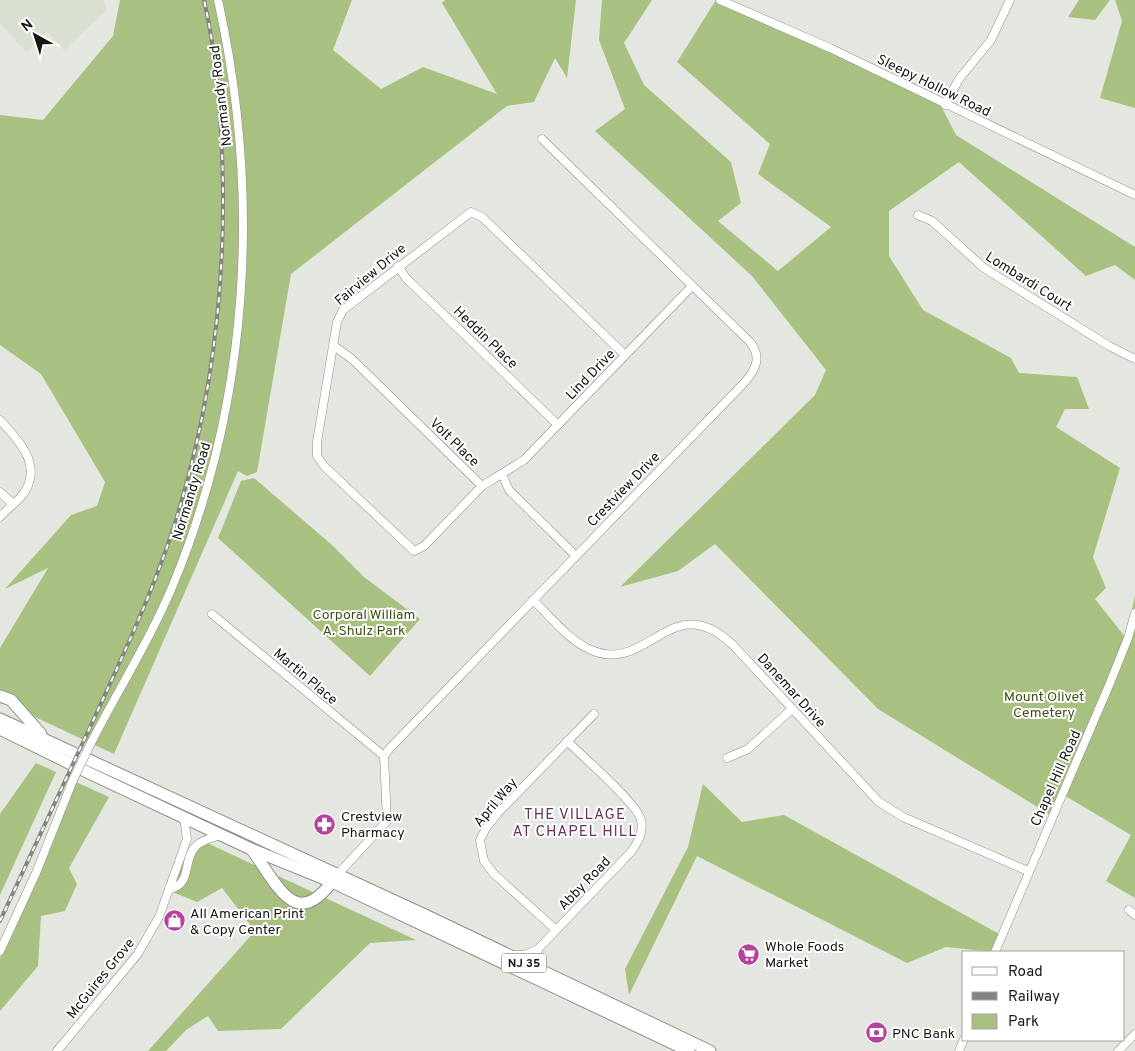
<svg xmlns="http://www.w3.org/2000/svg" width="1135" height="1051" font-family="Overpass,sans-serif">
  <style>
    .built { fill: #dae0d1 }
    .green { fill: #a8c181 }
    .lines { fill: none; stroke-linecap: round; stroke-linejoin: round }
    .minor-casing { stroke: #8c8f89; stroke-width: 9 }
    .highway-casing { stroke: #8c8f89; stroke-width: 13 }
    .minor { stroke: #fff; stroke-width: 8 }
    .highway { stroke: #fff; stroke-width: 11 }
    .rail-casing { stroke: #838580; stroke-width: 4 }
    .rail { stroke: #fff; stroke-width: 2; stroke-dasharray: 5.5; stroke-linecap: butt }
    .minor-bridge-casing { stroke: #8c8f89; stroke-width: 9; stroke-linecap: butt }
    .minor-bridge { stroke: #fff; stroke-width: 8 }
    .labels { text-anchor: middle; stroke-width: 4; stroke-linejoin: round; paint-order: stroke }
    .shield { fill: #fff; stroke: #5d5d5b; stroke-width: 1 }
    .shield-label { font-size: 12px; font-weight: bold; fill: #171815 }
    .street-label { font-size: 14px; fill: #171815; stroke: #fff }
    .park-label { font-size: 14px; fill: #3d5212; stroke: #fff }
    .poi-label { font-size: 14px; fill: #171815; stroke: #fff; text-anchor: start }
    .neighbourhood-label { font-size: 15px; letter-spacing: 1px; fill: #68305c; stroke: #fff }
  </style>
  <rect width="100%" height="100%" fill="#e4e7e0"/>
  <polygon class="built" points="0,0 104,0 107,10 64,50 47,32 26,52 0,23"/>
  <g class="green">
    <polygon points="120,0 352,0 333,50 381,89 423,67 497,94 442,3 445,0 576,0 567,78 555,58 534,102 507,106 291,274 257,472 247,476 238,471 114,754 5,703 0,696 0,648 48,568 5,589 71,515 97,506 105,482 41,374 0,345 0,115 43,120 113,36"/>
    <polygon points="602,0 652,0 624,43 644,85 731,162 741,203 718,221 778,271 831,227 758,174 770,144 677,62 716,0 723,0 939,102 956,135 1135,247 1135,280 1115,265 1086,276 959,162 889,211 889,256 923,310 1011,358 1019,373 1077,377 1089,409 1065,409 1056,427 1120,468 1093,557 1106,588 1095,599 1126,638 1135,595 1135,898 1106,881 1131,835 1062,794 1052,816 878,709 715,544 678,571 620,587 815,395 826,370 752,276 595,131 625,109 599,40"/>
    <polygon points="1079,0 1110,0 1095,20 1068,17"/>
    <polygon points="1115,0 1135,0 1135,108 1100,98 1122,21"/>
    <polygon points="254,478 332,545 364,577 420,619 370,676 218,538 241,481"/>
    <polygon points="36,763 56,772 0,895 0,814"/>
    <polygon points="76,782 109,797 69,868 77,884 65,911 41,916 38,966 0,1011 0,958 48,854 64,810"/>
    <polygon points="703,784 742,822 784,815 1001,935 995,952 946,947 907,963 697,856 629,995 625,969 688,847"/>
    <polygon points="205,842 416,940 370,943 281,1029 218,1031 208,1016 186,1030 166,1051 148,1051 255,931 222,888 197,902 170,891 187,855"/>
  </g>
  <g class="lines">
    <defs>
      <g id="minor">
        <polyline points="720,0 830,48 1135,195"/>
        <polyline points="945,105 959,79 991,40 1010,0"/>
        <polyline points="918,215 932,221 984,268 1109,346 1135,359"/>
        <polyline points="398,266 406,278 558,425"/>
        <polyline points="334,346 352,359 482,486"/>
        <polyline points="625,355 482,217 471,212 343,310 337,322 317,442 317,456 324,466 414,551 424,546 482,486 524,460 692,286"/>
        <path d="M0 420C20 442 46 468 20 498 14 504 6 510 0 517"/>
        <polyline points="502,474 509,490 576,556"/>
        <polyline points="0,492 13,504"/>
        <path d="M533 600C550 616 569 641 591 650 649 675 671 586 733 645L879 802 903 817 1028 871"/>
        <polyline points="212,614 384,756"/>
        <path d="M91 743C118 690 150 640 173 585 250 399 261 195 218 0"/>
        <polyline points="727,758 748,749 792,709"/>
        <path d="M337 875 387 821 384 756 390 748 745 382C756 369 762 357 750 342L542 139"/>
        <path d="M169 889C193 885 182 859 196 846 203 839 212 838 221 835"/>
        <polyline points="1129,910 1135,915"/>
        <polyline points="556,930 494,874 484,861 480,840 486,828 498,813 594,714"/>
        <polyline points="538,949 537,958 543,970"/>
        <polyline points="0,951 36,873 73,780"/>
        <polyline points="995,952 1110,683 1128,638 1135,613"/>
        <path d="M512 955H525L538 949 631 852C638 842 644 833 641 820 638 804 581 755 567 741"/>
        <polyline points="57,1051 137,955 159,917 187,839 184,817"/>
        <polyline points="959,1051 964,1039"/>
        <polyline points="1118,1051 1135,1034"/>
      </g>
      <g id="highway">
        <polyline points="0,696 11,700 41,734"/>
        <polyline points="0,719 425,915 710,1051"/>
        <polyline points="0,729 89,773 251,849 332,882 689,1051"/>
        <path d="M252 850C279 887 297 934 336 876"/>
      </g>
    </defs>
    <use href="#minor" class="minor-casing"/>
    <use href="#highway" class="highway-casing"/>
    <use href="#minor" class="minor"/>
    <use href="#highway" class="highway"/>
    <defs>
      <path id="rail" d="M0 921C31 855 61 789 92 723 125 651 159 580 181 503 211 400 224 295 223 188 222 125 218 61 204 0"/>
    </defs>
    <use href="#rail" class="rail-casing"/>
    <use href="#rail" class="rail"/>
    <defs>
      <polyline id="minor-bridge" points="73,780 91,743"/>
    </defs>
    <use href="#minor-bridge" class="minor-bridge-casing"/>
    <use href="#minor-bridge" class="minor-bridge"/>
  </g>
  <defs>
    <symbol id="pharmacy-disc" viewBox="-11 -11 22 22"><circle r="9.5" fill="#b4439e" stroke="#fff"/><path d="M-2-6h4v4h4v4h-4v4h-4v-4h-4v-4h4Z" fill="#fff"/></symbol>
    <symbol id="shop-disc" viewBox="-11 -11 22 22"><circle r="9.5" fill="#b4439e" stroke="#fff"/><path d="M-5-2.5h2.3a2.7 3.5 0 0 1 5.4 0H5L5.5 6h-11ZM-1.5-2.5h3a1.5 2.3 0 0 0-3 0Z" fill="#fff"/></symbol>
    <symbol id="supermarket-disc" viewBox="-11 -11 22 22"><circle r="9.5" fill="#b4439e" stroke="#fff"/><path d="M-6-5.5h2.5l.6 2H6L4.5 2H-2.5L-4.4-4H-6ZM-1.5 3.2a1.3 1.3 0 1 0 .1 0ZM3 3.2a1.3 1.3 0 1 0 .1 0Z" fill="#fff"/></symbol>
    <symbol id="bank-disc" viewBox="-11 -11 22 22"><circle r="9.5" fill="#b4439e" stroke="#fff"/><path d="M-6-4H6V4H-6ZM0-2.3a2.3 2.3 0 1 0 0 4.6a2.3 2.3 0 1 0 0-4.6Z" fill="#fff"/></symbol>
  </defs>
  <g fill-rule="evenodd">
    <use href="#pharmacy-disc" x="312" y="812" width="25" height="25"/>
    <use href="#shop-disc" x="162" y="908" width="25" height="25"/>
    <use href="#supermarket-disc" x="736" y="942" width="25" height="25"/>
    <use href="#bank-disc" x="864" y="1020" width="25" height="25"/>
  </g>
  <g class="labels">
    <rect class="shield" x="501.5" y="953.5" width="45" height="19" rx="4"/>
    <g class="shield-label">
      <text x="524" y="967">NJ 35</text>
    </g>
    <g class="street-label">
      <text transform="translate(934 85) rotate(26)" y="5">Sleepy Hollow Road</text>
      <text transform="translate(220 96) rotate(-97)" y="5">Normandy Road</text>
      <text transform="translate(370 274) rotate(-40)" y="5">Fairview Drive</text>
      <text transform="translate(1029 281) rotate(32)" y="5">Lombardi Court</text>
      <text transform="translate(486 337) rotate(44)" y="5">Heddin Place</text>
      <text transform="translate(590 374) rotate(-46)" y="5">Lind Drive</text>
      <text transform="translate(455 442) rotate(44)" y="5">Volt Place</text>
      <text transform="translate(623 489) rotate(-46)" y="5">Crestview Drive</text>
      <text transform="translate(191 491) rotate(-73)" y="5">Normandy Road</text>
      <text transform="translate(306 676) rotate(40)" y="5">Martin Place</text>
      <text transform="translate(792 690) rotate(48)" y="5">Danemar Drive</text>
      <text transform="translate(1055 778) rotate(-66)" y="5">Chapel Hill Road</text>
      <text transform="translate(495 802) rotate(-50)" y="5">April Way</text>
      <text transform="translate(584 883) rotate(-46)" y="5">Abby Road</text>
      <text transform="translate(100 978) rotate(-51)" y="5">McGuires Grove</text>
    </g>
    <g class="park-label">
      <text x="364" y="619">Corporal William<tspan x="364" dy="16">A. Shulz Park</tspan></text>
      <text x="1044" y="701">Mount Olivet<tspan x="1044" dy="16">Cemetery</tspan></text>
    </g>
    <g class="poi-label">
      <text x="341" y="821">Crestview<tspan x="341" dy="16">Pharmacy</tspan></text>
      <text x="190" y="918">All American Print<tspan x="190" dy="16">&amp; Copy Center</tspan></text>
      <text x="765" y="951">Whole Foods<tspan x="765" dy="16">Market</tspan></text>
      <text x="892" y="1038">PNC Bank</text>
    </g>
    <g class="neighbourhood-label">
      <text x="575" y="819">THE VILLAGE<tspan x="575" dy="17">AT CHAPEL HILL</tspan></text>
    </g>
  </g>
  <rect x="962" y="951" width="162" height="90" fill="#ffffff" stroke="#a2a3a1"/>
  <rect x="972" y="967" width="25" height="8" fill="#ffffff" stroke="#a2a3a1"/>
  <text x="1008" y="976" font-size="15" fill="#171815">Road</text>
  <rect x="972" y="992" width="25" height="8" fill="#838580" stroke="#a2a3a1"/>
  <text x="1008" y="1001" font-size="15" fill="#171815">Railway</text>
  <rect x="972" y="1014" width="25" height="15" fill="#a8c181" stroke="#a2a3a1"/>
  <text x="1008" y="1026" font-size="15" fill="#171815">Park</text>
  <g transform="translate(35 35) rotate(321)" stroke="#ffffff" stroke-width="4" paint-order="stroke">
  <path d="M0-4L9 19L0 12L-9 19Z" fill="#171815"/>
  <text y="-8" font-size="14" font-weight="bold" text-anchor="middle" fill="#171815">N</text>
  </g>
</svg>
